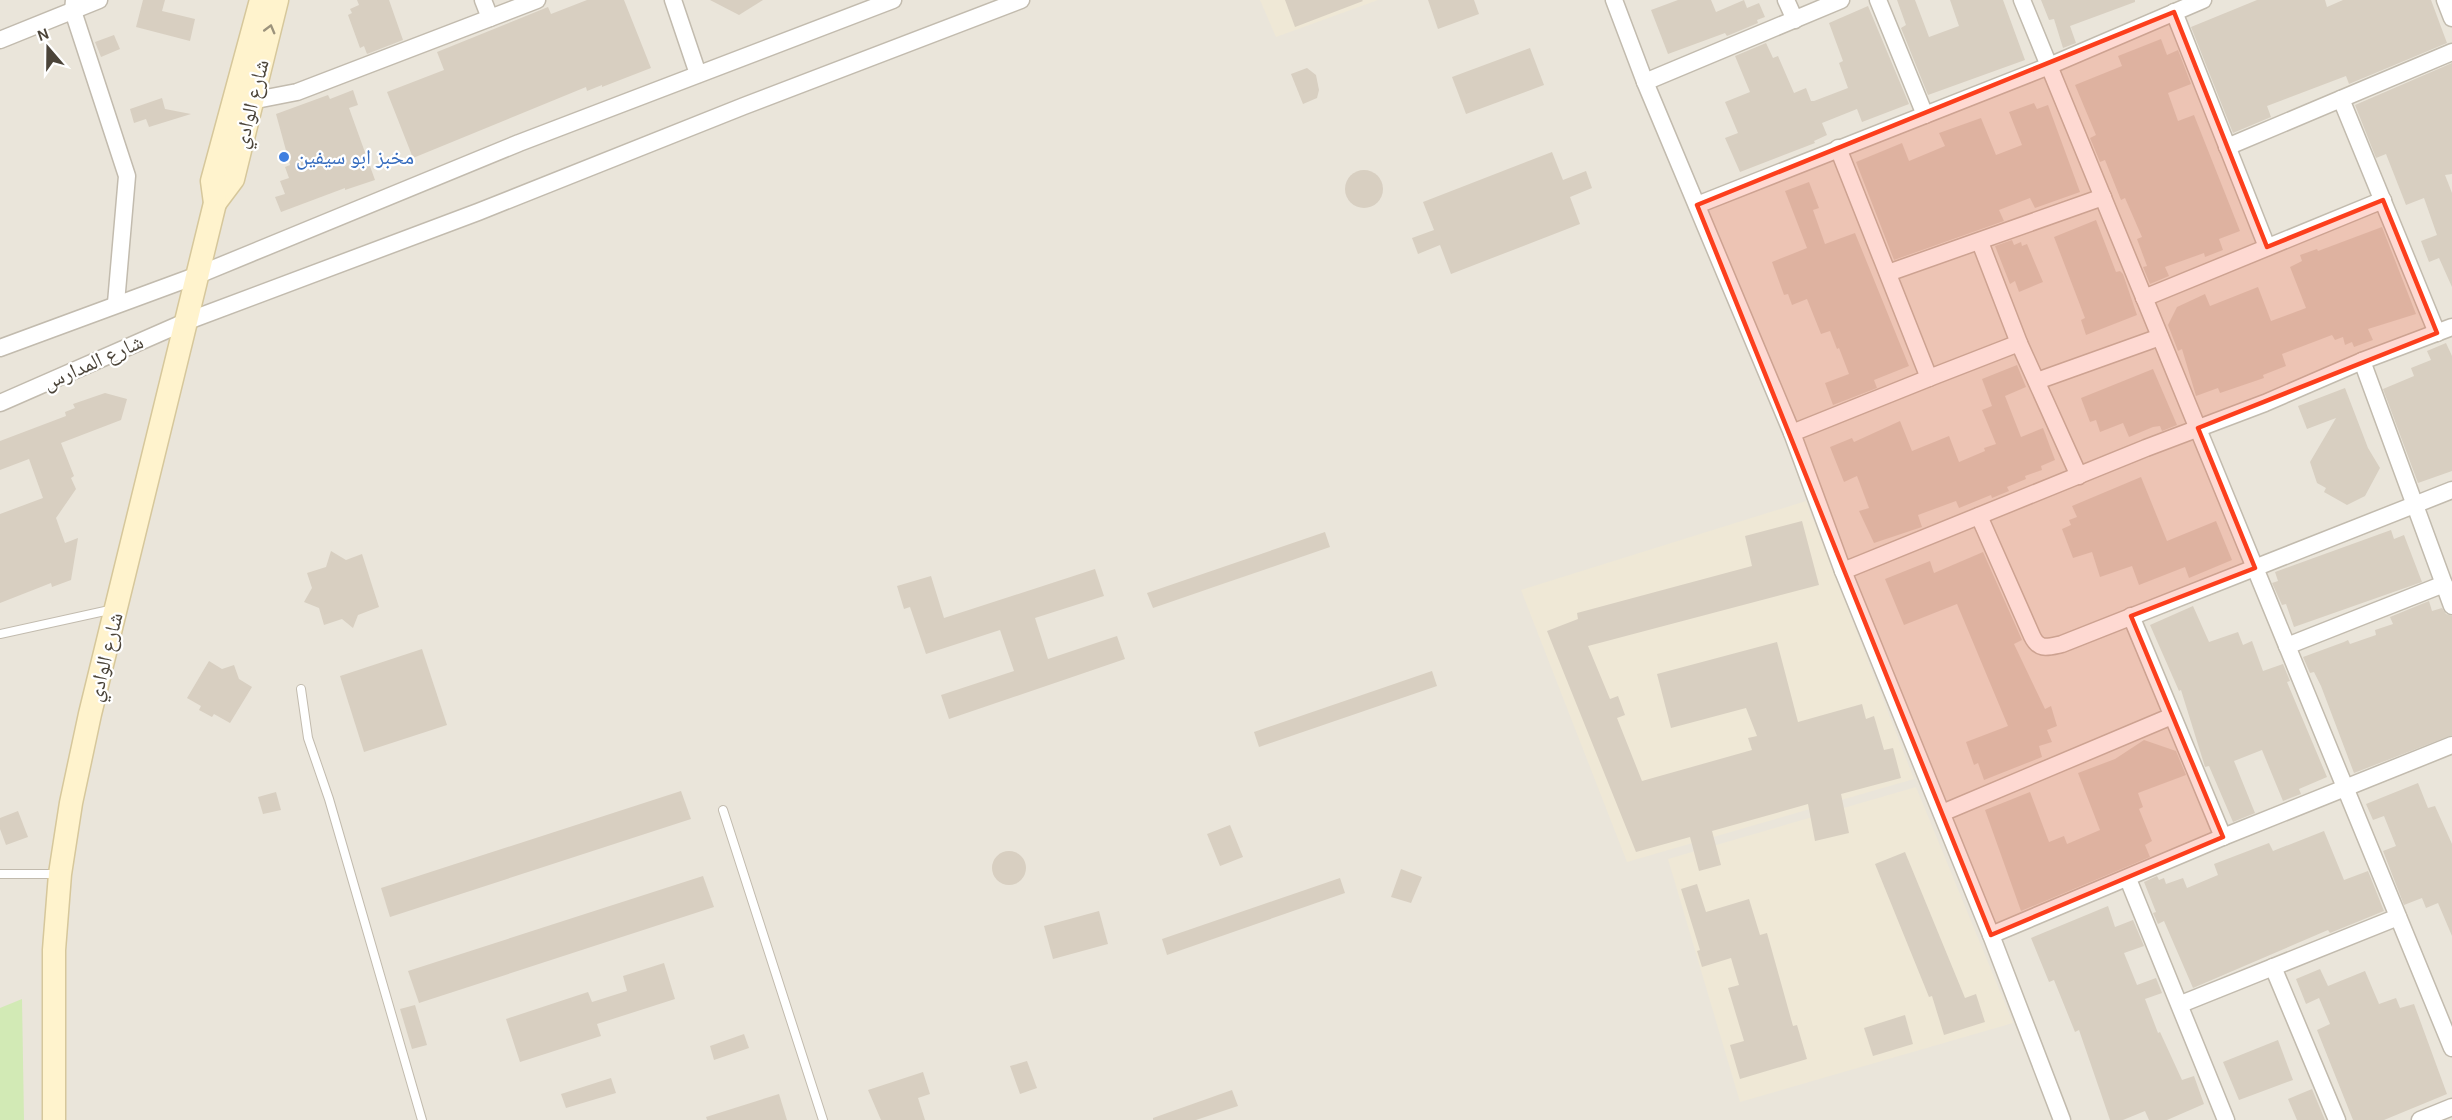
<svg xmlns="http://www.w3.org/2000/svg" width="2452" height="1120" font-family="Karla,'Noto Naskh Arabic',sans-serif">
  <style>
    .residential { fill: #eae5da }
    .education { fill: #efe8d6 }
    .green { fill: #d2eab5 }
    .building { fill: #d8cfc1 }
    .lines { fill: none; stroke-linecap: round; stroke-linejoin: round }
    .lane-casing { stroke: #c2bbae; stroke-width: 10 }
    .street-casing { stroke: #c2bbae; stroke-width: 19 }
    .secondary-casing { stroke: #d6c79b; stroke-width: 25 }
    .lane { stroke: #fff; stroke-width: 8 }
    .street { stroke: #fff; stroke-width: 16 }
    .secondary { stroke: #fff3cd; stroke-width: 22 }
    .oneway { stroke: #9c937c }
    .marked { fill: #fc3f1d; fill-opacity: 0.2; stroke: #fc3f1d; stroke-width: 4.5; stroke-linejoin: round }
    .shop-dot { fill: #3f7fe0; stroke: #fff; stroke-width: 2 }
    .labels { text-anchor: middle; stroke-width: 4.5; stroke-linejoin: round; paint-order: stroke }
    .street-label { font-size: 21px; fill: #4b4439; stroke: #fff }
    .shop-label { font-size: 21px; fill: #366cbe; stroke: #fff; text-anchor: start }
  </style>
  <rect width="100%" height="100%" fill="#f6f3ec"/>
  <rect class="residential" x="0" y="0" width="2452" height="1120"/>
  <g class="education">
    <polygon points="1260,0 1378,0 1276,37"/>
    <polygon points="1806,501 1914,779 1627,862 1521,590"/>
    <polygon points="1916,787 2013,1023 1740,1102 1668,859"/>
  </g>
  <polygon class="green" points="22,999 24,1120 0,1120 0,1008"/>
  <g class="building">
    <polygon points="143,0 165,0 162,11 195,19 190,41 136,27"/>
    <polygon points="357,0 389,0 403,40 367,54 364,46 360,48 348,15 352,13 350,9 359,5"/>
    <polygon points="587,0 624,0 651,68 602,87 602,85 587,91 586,87 413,158 387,92 444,70 437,52 548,7 551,14"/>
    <polygon points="710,0 763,0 739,15"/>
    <polygon points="1285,0 1362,0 1363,1 1295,27"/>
    <polygon points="1428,0 1474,0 1479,14 1438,29"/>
    <polygon points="1678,0 1711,0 1716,12 1744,0 1747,8 1759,3 1765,17 1757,20 1758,23 1727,36 1725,33 1668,54 1651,10"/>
    <polygon points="1897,0 1915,0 1929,37 1959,26 1950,0 2003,0 2025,60 1928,95 1901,28 1906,25"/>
    <polygon points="2041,0 2135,0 2135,2 2070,26 2076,43 2063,48 2054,19 2049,20"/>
    <polygon points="2257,0 2325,0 2327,7 2343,0 2431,0 2447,43 2349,84 2346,76 2267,106 2271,117 2233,133 2191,27"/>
    <polygon points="1868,6 1909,104 1862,122 1857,109 1822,123 1827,135 1814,141 1815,143 1740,172 1725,138 1738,133 1725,102 1750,92 1735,56 1766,43 1773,58 1778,56 1794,93 1806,88 1811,101 1814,101 1848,88 1839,63 1843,61 1829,23"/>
    <polygon points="114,35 120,49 101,57 95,42"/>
    <polygon points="2161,39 2167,55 2178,50 2191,84 2168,93 2178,121 2194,115 2240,231 2219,239 2223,250 2205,257 2204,253 2165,267 2169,276 2150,284 2143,267 2147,266 2137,239 2142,237 2125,198 2121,200 2105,160 2100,162 2090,138 2096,135 2075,85 2122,66 2118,56"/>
    <polygon points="1530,48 1544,85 1466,114 1452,77"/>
    <polygon points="2452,63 2452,174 2445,175 2452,193 2452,287 2439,258 2429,262 2421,241 2437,235 2424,198 2406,205 2386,154 2376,158 2355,105"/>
    <polygon points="1307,68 1316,75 1319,90 1317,98 1303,104 1291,74"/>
    <polygon points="353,90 358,105 349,108 375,180 345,190 345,188 281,212 275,197 285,194 280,181 289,178 285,167 290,165 276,114 328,95 330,99"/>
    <polygon points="162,98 165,109 191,114 149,127 146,119 134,123 130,109"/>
    <polygon points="2034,103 2037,109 2048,105 2080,192 2035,208 2030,198 1999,210 2004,221 1894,260 1856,162 1902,143 1909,161 1945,146 1939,133 1981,118 1996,155 2022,145 2009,112"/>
    <polygon points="1552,152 1563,180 1586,171 1592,188 1570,197 1580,224 1451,274 1440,245 1418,254 1412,238 1434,230 1423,202"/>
    <circle cx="1364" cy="189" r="19"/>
    <polygon points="1809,182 1819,208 1813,210 1825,244 1855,233 1909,366 1874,380 1877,388 1833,405 1825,383 1849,374 1839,348 1837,349 1830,331 1821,334 1807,299 1792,305 1788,294 1784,295 1772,262 1807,248 1785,191"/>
    <polygon points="2096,220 2116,272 2120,271 2123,274 2137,315 2086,335 2081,320 2085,318 2054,237"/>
    <polygon points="2382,227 2416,314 2368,329 2373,340 2354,347 2352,342 2345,345 2343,337 2335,340 2332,335 2282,354 2286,366 2263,375 2264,378 2220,393 2218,388 2196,396 2182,349 2178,351 2168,325 2177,307 2205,294 2210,306 2258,287 2271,321 2306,308 2290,267 2302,261 2300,255 2317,249 2318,251"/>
    <polygon points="2012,240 2014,245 2021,242 2022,246 2027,244 2043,282 2019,292 2015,281 2010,284 1995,246"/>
    <polygon points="2446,343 2452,356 2452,471 2418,483 2383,389 2414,376 2411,368 2431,360 2427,351"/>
    <polygon points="2017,365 2026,387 2005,396 2021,437 2043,428 2055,460 2041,466 2042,470 2025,476 2026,479 2007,487 2009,491 1992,498 1991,495 1959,508 1956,501 1918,515 1922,527 1874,543 1859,511 1869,508 1857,476 1844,482 1830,447 1852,438 1854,442 1900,421 1912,451 1949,436 1959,462 1985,451 1984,448 1996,444 1982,410 1992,406 1982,379"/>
    <polygon points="2153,369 2177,425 2162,431 2160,426 2153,427 2129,437 2123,423 2100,432 2096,420 2090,422 2081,398"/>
    <polygon points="2345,388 2368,448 2380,468 2365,496 2347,505 2324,492 2326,488 2317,483 2310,462 2336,418 2307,429 2298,406"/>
    <polygon points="105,393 127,399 121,420 61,443 74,476 71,478 76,489 56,518 65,543 78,538 71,580 52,587 51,583 0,603 0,514 43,498 29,459 0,470 0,441 66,416 65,412 75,408 73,404"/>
    <polygon points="2141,477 2167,541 2216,521 2232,560 2189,578 2185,567 2139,585 2132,566 2100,577 2092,552 2073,558 2062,529 2071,525 2069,520 2077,517 2072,506"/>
    <polygon points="1802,521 1819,585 1588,646 1610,699 1618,696 1625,715 1617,718 1642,781 1752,750 1748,738 1757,736 1746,708 1671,728 1657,674 1777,642 1798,722 1862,704 1866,719 1874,716 1884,750 1893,748 1901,778 1841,794 1849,833 1815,841 1808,804 1712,831 1721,865 1699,871 1690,837 1636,852 1547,631 1578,619 1577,613 1752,566 1745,536"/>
    <polygon points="2391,530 2394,539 2404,535 2422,582 2294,627 2286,604 2282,605 2272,583 2278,581 2275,572"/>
    <polygon points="1325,532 1330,547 1153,608 1147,593"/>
    <polygon points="331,551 346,560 362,554 379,607 358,615 353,628 342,619 324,625 319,608 304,602 312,588 307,573 326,567"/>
    <polygon points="1983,552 2022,640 2014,644 2045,709 2051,706 2057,726 2047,730 2052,742 2039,746 2042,757 1984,780 1978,763 1974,765 1966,742 2008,726 1957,604 1904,625 1885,579 1930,561 1934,573"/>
    <polygon points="1095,569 1104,596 1035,618 1048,659 1117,636 1125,659 949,719 941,695 1014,671 1000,630 926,654 910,607 904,609 897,586 931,576 944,618"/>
    <polygon points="2429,601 2432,611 2442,608 2446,614 2452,616 2452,735 2354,773 2321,686 2314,672 2310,673 2303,657 2344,642 2348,640 2350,644 2376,635 2375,630 2393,624 2390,617"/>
    <polygon points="2193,606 2209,642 2238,632 2243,645 2252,641 2263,671 2283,664 2290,681 2287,682 2327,777 2299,789 2301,794 2283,801 2262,750 2234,761 2255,813 2233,822 2209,766 2205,767 2181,690 2179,691 2150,625"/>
    <polygon points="422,649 447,725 364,752 340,676"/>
    <polygon points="209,661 222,669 234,665 239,679 252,687 230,723 214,714 212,717 199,710 201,706 187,698"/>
    <polygon points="1432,671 1437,686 1259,747 1254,732"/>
    <polygon points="2144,740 2176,751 2186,775 2138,793 2143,807 2139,809 2152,841 2145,845 2150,857 2021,911 1985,810 2030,792 2049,842 2064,836 2067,844 2100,830 2078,773 2115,759"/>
    <polygon points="2418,783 2428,808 2435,806 2452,844 2452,936 2438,903 2426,908 2422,898 2404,905 2383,851 2396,846 2384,816 2373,820 2366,804"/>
    <polygon points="681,791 691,819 390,917 381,888"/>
    <polygon points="276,792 281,810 263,814 258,797"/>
    <polygon points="18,811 28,837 6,845 0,829 0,818"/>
    <polygon points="1230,825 1243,857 1220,866 1207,834"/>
    <polygon points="2324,831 2344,880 2368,871 2384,911 2330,933 2328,930 2193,988 2164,921 2158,924 2153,913 2156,912 2144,882 2157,876 2159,880 2164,878 2166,884 2183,878 2187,888 2218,875 2214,864 2269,843 2273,851"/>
    <circle cx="1009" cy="868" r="17"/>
    <polygon points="1905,852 1965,998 1976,994 1985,1022 1944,1035 1932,996 1929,997 1875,864"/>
    <polygon points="1401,869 1422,877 1411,903 1391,897"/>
    <polygon points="703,876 714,907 419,1003 408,971"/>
    <polygon points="1340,878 1345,893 1167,955 1162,939"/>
    <polygon points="1697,884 1706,912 1749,899 1760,935 1767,933 1793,1026 1797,1025 1807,1059 1740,1079 1730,1045 1744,1041 1728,988 1739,985 1731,958 1702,967 1697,951 1700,950 1681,889"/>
    <polygon points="2108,906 2115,927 2133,920 2144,946 2124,953 2137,985 2156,978 2162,993 2145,999 2158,1033 2160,1032 2182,1080 2194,1076 2204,1104 2167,1120 2149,1120 2145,1111 2123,1120 2110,1120 2079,1030 2075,1032 2054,980 2049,982 2031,938"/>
    <polygon points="1099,911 1108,944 1053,959 1044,926"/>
    <polygon points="664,963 675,999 597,1024 601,1036 520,1062 506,1019 588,992 592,1002 627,991 623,976"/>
    <polygon points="2320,969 2328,986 2365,971 2379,1004 2396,998 2400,1008 2414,1004 2447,1094 2384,1120 2353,1120 2317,1030 2330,1024 2319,998 2306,1004 2296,979"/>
    <polygon points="415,1005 427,1045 412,1049 400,1009"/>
    <polygon points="1905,1015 1913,1044 1873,1056 1864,1028"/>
    <polygon points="744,1034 749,1048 714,1060 710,1046"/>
    <polygon points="2278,1040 2293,1080 2239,1100 2223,1062"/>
    <polygon points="1027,1061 1037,1088 1020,1094 1010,1066"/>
    <polygon points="923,1072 930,1094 918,1098 925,1120 881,1120 868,1090"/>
    <polygon points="611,1078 616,1093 566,1108 561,1094"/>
    <polygon points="2312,1089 2325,1120 2297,1120 2288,1099"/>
    <polygon points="1232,1090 1238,1106 1196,1120 1153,1120 1153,1118"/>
    <polygon points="779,1094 787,1120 707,1120 706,1117"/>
  </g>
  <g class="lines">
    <defs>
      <g id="lane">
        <polyline points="0,634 114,609"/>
        <polyline points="301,689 308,738 329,799 422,1120"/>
        <polyline points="723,810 823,1120"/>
        <polyline points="0,874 60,874"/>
      </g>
      <g id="street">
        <polyline points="74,0 73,11 127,176 116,303"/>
        <polyline points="483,0 490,18"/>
        <polyline points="673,0 698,74"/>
        <polyline points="1614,0 1645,82 1792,433 1843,571 1991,935 2062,1120"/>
        <polyline points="1786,0 1795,20"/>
        <polyline points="1878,0 1925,115"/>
        <polyline points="2022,0 2452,1048"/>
        <polyline points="2445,0 2452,18"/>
        <polyline points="2174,12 2267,247"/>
        <polyline points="0,40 99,0"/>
        <polyline points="1645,82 1841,0"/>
        <polyline points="2341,99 2437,333"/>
        <polyline points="251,101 297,92 537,0"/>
        <polyline points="2227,147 2452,52"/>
        <polyline points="1838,148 1929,378 2019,343"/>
        <polyline points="1697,205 2049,66 2203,0"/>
        <polyline points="1980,242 2019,343 2079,476"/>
        <polyline points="1888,273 2103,197"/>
        <polyline points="2144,298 2383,200"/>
        <polyline points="0,348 198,275 519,143 893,0"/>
        <polyline points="2362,361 2452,606"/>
        <polyline points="2037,381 2160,337"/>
        <polyline points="0,403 185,322 478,212 744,106 1021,0"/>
        <polyline points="1792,433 1929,378"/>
        <path d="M1979 516 2032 636C2039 651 2048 647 2062 644L2452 490"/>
        <polyline points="1843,571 2146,448 2265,403 2362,361 2452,327"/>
        <polyline points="2131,616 2223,837"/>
        <polyline points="2287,646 2444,584"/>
        <polyline points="1942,813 2172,716"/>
        <polyline points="2128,879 2226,1120"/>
        <polyline points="1991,935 2223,837 2452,745"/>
        <polyline points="2273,967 2337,1120"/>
        <polyline points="2181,1004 2398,917"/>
        <polyline points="2420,1120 2452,1107"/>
      </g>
      <g id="secondary">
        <polyline points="215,203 233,179 277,0"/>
        <polyline points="54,1120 54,950 60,874 71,803 90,714 215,203 212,181 261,0"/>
      </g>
    </defs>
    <use href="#lane" class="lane-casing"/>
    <use href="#street" class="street-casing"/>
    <use href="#secondary" class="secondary-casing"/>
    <use href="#lane" class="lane"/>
    <use href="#street" class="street"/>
    <use href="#secondary" class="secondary"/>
  </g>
  <defs><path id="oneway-chevron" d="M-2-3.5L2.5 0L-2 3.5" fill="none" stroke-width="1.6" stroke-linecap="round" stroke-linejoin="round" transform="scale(1.5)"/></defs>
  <use class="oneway" href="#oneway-chevron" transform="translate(270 29) rotate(-75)"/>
  <path class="marked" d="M2174 12 2267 247 2383 200 2437 333 2198 428 2255 568 2131 616 2223 837 1991 935 1697 205Z"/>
  <circle class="shop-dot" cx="284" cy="157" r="6"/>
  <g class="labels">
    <g class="street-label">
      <text transform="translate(251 104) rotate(-76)" y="7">شارع الوادي</text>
      <text transform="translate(93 362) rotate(-24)" y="7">شارع المدارس</text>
      <text transform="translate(105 657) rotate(-76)" y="7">شارع الوادي</text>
    </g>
    <g class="shop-label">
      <text x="296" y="164">مخبز ابو سيفين</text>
    </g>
  </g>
  <g transform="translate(48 48) rotate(340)" stroke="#ffffff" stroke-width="4.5" paint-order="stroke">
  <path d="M0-4.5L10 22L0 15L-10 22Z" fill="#4b4439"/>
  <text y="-9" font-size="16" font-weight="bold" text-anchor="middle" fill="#4b4439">N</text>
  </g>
</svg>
